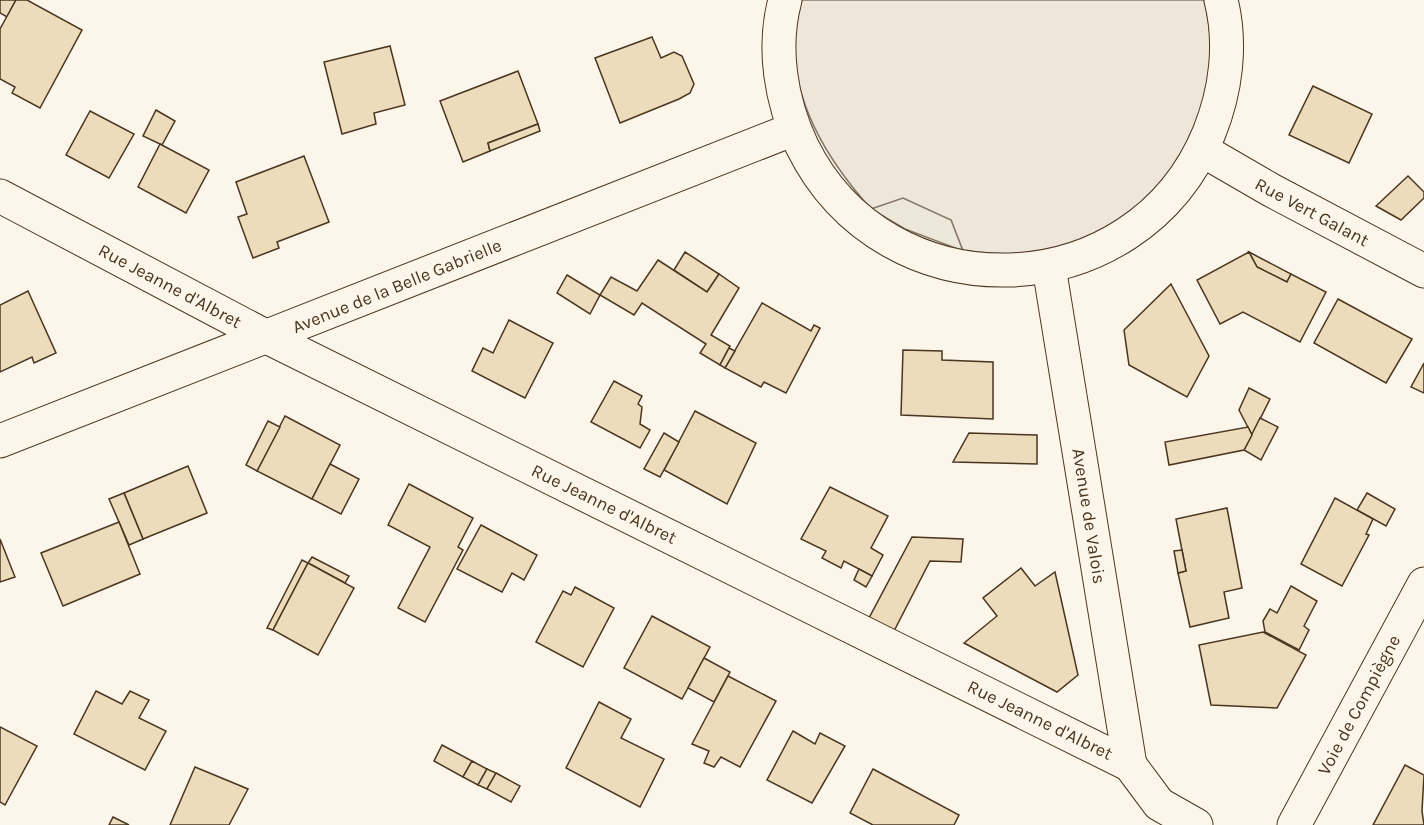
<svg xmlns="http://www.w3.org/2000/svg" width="1424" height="825" font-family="Karla,sans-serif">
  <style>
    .green { fill: #ede6d9; stroke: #887966; stroke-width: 1.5 }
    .parking { fill: #ede7d9; stroke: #887966; stroke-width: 1.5 }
    .building { fill: #ecdcbc; stroke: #4a3520; stroke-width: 1.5 }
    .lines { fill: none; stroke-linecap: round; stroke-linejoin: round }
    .minor-casing { stroke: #4a3520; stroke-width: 35 }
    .minor { stroke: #fbf6e9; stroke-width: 33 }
    .labels { text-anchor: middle; stroke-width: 4.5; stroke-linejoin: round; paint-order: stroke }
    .street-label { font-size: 18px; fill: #4a3520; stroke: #fbf6e9 }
  </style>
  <rect width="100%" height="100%" fill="#fbf6e9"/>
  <path class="green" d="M802 0H1204C1213 33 1212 66 1204 99 1201 112 1199 128 1194 139 1168 193 1111 234 1054 249 1025 257 993 253 963 251L951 220 930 212 871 209C820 152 777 78 802 0Z"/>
  <polygon class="parking" points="903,198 951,220 963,251 905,229 871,209"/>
  <g class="building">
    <polygon points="0,0 16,0 7,17 0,13"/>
    <polygon points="16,0 27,0 82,30 40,108 12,93 15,87 0,79 0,29"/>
    <polygon points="652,37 661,58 674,52 682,56 694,84 690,93 679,99 620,123 595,58"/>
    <polygon points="390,46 405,105 374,113 376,124 342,134 324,62"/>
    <polygon points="518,71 538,124 488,143 490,151 463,162 440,101"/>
    <polygon points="1313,86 1372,114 1349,163 1289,135"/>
    <polygon points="156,110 175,121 162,145 143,136"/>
    <polygon points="90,111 134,134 109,178 66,155"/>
    <polygon points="538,124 540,131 490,151 488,143"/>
    <polygon points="160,144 209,170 186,213 138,187"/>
    <polygon points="304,156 329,222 277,242 279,248 253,258 238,217 247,214 236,182"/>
    <polygon points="1408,176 1424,192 1424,198 1401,220 1376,206"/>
    <polygon points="685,252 719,274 707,292 674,270"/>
    <polygon points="1249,252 1291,274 1287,282 1257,267"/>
    <polygon points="1249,252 1257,267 1287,282 1291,274 1326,292 1300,342 1243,312 1220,324 1197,280"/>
    <polygon points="658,260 707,292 719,274 739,288 711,335 730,346 720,365 700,353 706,344 642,303 634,315 600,295 611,277 637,291"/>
    <polygon points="567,275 600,295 590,314 557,293"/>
    <polygon points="1171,284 1209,356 1187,397 1129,365 1124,330"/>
    <polygon points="28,291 56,353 34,363 32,357 0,372 0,305"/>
    <polygon points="1338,299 1412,339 1386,383 1314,343"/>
    <polygon points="762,303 811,331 814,325 820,328 786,393 764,382 761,387 725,368"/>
    <polygon points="509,320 553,343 525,398 472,371 483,348 493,353"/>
    <polygon points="729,348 735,351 725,368 720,365"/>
    <polygon points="903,350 942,351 942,360 993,362 993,419 901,415"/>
    <polygon points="1424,363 1424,393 1411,387"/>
    <polygon points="614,381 642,396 638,404 642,407 640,424 650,430 640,448 591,422"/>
    <polygon points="1249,388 1270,399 1252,435 1239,410"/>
    <polygon points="695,411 756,443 727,504 664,470"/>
    <polygon points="285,416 340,445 312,499 257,471"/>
    <polygon points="1260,418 1278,427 1261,460 1244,450"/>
    <polygon points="268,421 280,427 257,471 246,465"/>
    <polygon points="1248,427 1252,435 1244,450 1169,465 1165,442"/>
    <polygon points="664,433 679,442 660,477 644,469"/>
    <polygon points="969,433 1037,435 1037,464 953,462"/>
    <polygon points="330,464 359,479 341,514 312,499"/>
    <polygon points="188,466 207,513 143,539 124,493"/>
    <polygon points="409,484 473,518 458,547 463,550 425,622 398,608 430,547 388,525"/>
    <polygon points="830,487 888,516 871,548 883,555 872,576 844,561 841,568 822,558 826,551 801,539"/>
    <polygon points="124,493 143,539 129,545 109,499"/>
    <polygon points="1367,493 1395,509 1386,526 1357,510"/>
    <polygon points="1335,498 1373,519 1366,534 1369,535 1342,586 1301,564"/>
    <polygon points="1227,508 1242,588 1224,592 1229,618 1190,627 1178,573 1186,571 1176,519"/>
    <polygon points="119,522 140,574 63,606 41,553"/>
    <polygon points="481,525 537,555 524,580 512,573 502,592 457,569"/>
    <polygon points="912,537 963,539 961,562 930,561 894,631 869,618"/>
    <polygon points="0,539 15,577 0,582"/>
    <polygon points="1182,550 1186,571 1178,573 1174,551"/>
    <polygon points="312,557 349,576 345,583 308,563"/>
    <polygon points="302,560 308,563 273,630 267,628"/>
    <polygon points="308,563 354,588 318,655 273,630"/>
    <polygon points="1021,568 1035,586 1055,572 1078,675 1057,692 964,643 997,616 983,598"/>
    <polygon points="859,569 872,576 866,587 854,580"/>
    <polygon points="1291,586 1317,601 1304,626 1309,630 1299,650 1265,632 1263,621 1270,609 1277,613"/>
    <polygon points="575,587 614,608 583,667 536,642 563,591 571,595"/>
    <polygon points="652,616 710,647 682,699 624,668"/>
    <polygon points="1263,632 1306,655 1277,708 1211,705 1199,645"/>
    <polygon points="704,658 730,672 714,702 688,688"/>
    <polygon points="728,676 776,701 740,767 721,757 714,767 704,763 709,751 692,744"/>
    <polygon points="96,691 122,704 130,691 149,700 139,718 166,731 145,770 74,734"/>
    <polygon points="599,702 631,719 621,738 664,759 640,807 566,768"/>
    <polygon points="0,727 37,746 5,805 0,802"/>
    <polygon points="793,731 815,744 820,733 845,746 812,803 767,780"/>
    <polygon points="442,745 472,761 463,777 434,761"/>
    <polygon points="472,761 487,769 478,785 463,777"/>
    <polygon points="1405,765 1424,775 1422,811 1424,825 1373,825"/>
    <polygon points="195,767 248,789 229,825 170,825"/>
    <polygon points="487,769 496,773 487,789 478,785"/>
    <polygon points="873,769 959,815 954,825 873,825 850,813"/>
    <polygon points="496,773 520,786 511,802 487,789"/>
    <polygon points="113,817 129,825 109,825"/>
  </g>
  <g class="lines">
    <defs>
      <g id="minor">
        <path d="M785 0C772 48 781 102 802 146 886 317 1136 310 1209 133 1226 91 1232 44 1221 0"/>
        <polyline points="1202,150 1271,190 1424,271"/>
        <polyline points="0,196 267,337 1130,765 1159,804 1196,825"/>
        <polyline points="1049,267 1130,765"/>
        <polyline points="0,441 794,129"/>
        <polyline points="1294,825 1424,584"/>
      </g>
    </defs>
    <use href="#minor" class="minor-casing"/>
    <use href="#minor" class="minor"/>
  </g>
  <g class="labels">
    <g class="street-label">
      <text transform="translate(1312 212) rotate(28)" y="6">Rue Vert Galant</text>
      <text transform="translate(170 286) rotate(28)" y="6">Rue Jeanne d'Albret</text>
      <text transform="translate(397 286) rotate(-22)" y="6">Avenue de la Belle Gabrielle</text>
      <text transform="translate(604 504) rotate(26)" y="6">Rue Jeanne d'Albret</text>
      <text transform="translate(1089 516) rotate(81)" y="6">Avenue de Valois</text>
      <text transform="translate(1359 705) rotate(-62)" y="6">Voie de Compiègne</text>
      <text transform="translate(1040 720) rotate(26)" y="6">Rue Jeanne d'Albret</text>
    </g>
  </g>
</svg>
